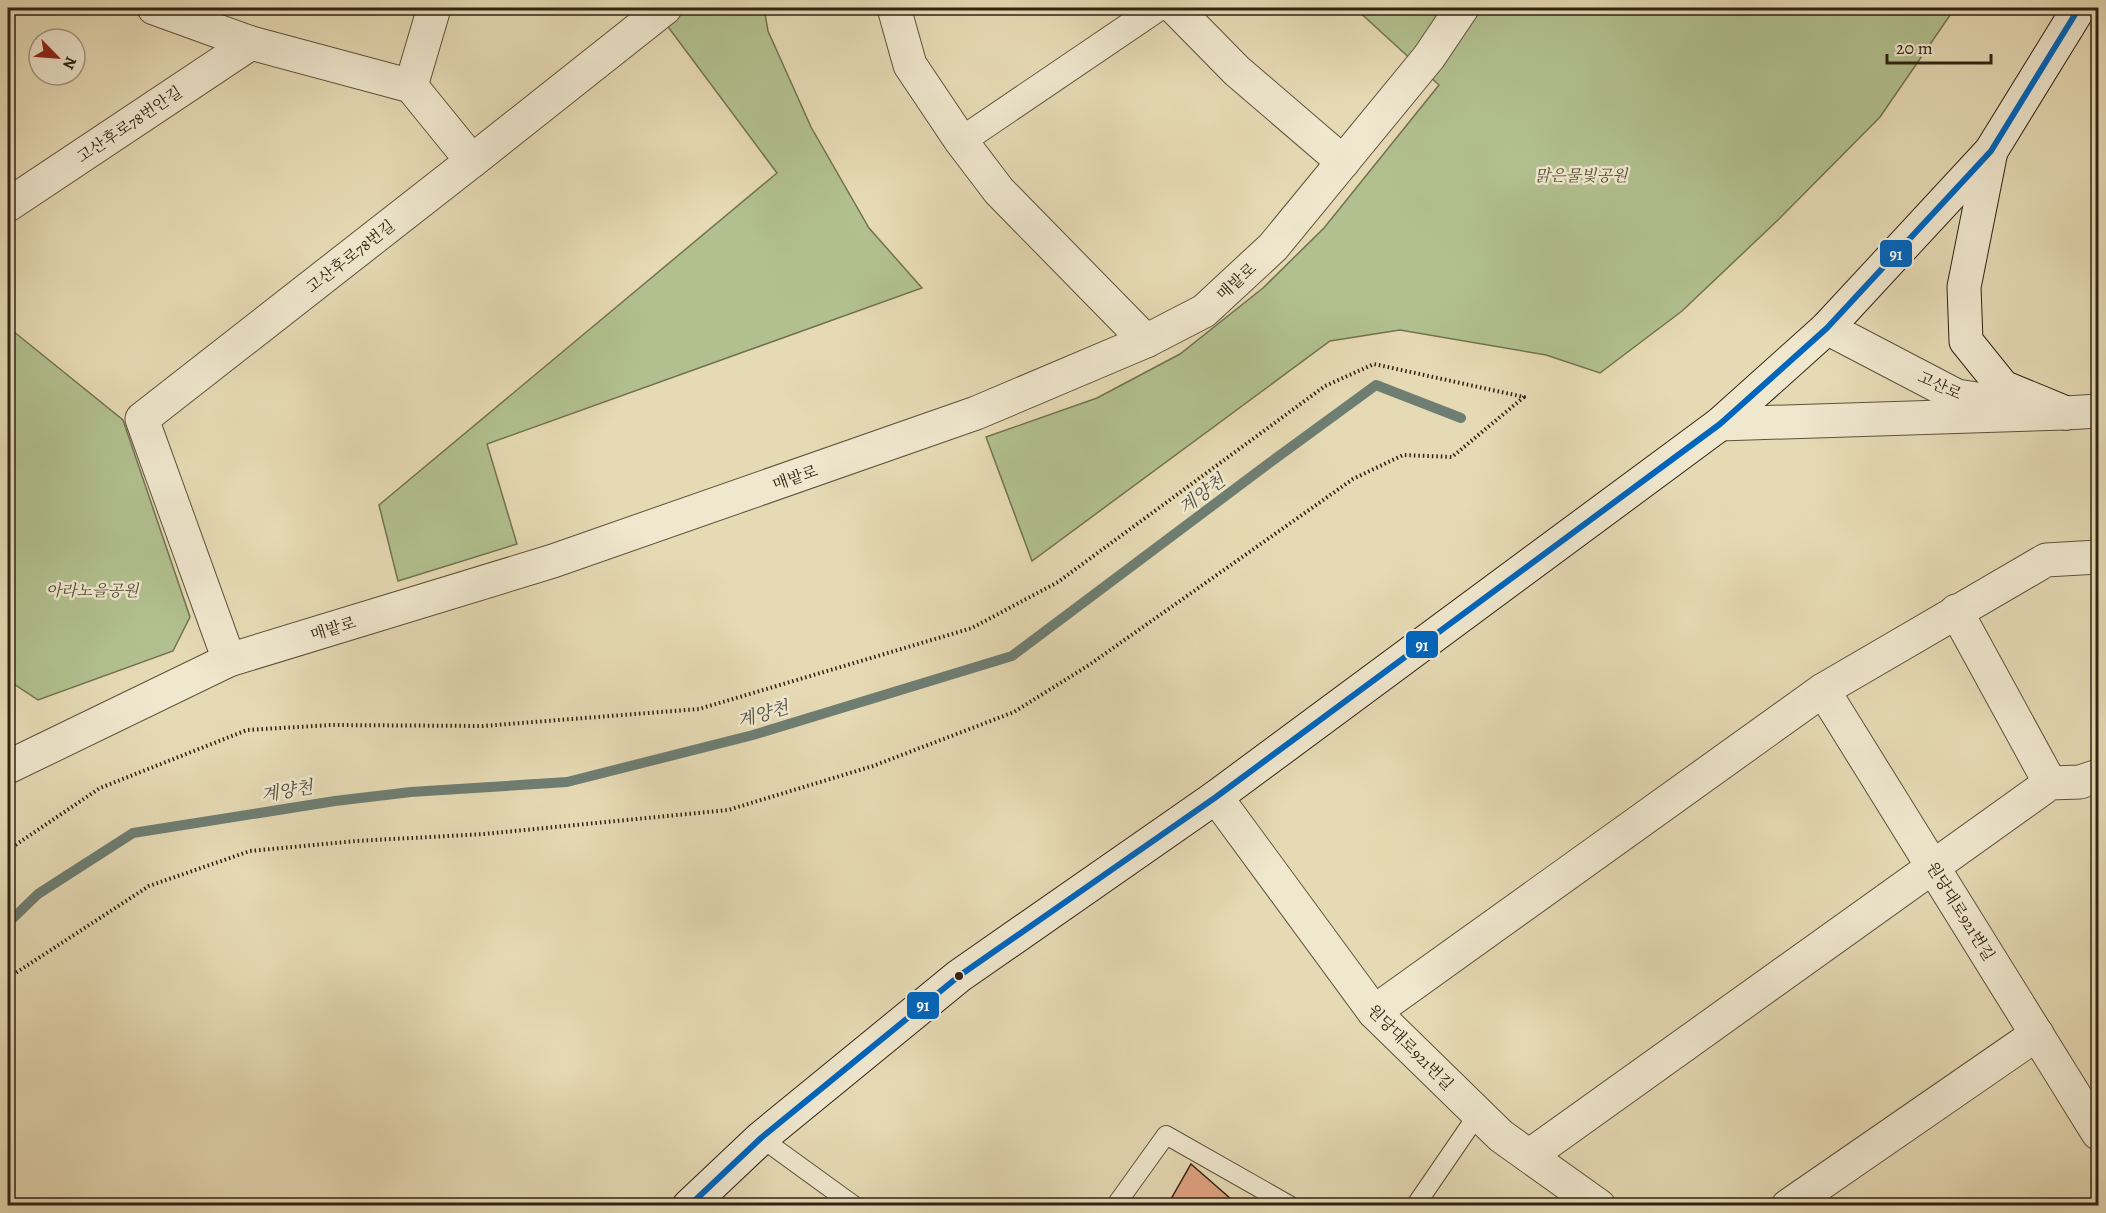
<svg xmlns="http://www.w3.org/2000/svg" width="2106" height="1213" font-family="Alegreya,'Noto Serif KR',serif">
  <style>
    .green { fill: #b2c08f; stroke: #727251; stroke-width: 1.5 }
    .lines { fill: none; stroke-linecap: round; stroke-linejoin: round }
    .stream { stroke: #6e7e73; stroke-width: 10 }
    .building { fill: #dfa282; stroke: #312313; stroke-width: 1.5 }
    .service-casing { stroke: #5e513b; stroke-width: 20 }
    .pedestrian-casing { stroke: #5e513b; stroke-width: 29 }
    .minor-casing { stroke: #5e513b; stroke-width: 35 }
    .secondary-casing { stroke: #312313; stroke-width: 35 }
    .path { stroke: #312313; stroke-width: 4; stroke-dasharray: 1.5 3; stroke-linecap: butt }
    .service { stroke: #efe7ce; stroke-width: 18 }
    .pedestrian { stroke: #efe7ce; stroke-width: 27 }
    .minor { stroke: #efe7ce; stroke-width: 33 }
    .secondary { stroke: #efe7ce; stroke-width: 33 }
    .bus-1-casing { stroke: #efe7ce; stroke-width: 10 }
    .bus-1 { stroke: #0065bd; stroke-width: 6 }
    .bus-dot { fill: #312313; stroke: #efe7ce; stroke-width: 2 }
    .labels { text-anchor: middle; stroke-width: 5; stroke-linejoin: round; paint-order: stroke }
    .street-label { font-size: 16px; fill: #312313; stroke: #efe7ce }
    .park-label { font-size: 16px; font-style: italic; fill: #514a32; stroke: #efe7ce }
    .water-label { font-size: 18px; font-style: italic; fill: #505043; stroke: #efe7ce }
    .line-badge { stroke: #efe7ce; stroke-width: 2 }
    .badge-label { font-size: 16px; text-anchor: middle; font-weight: bold; fill: #fff }
  </style>
  <rect width="100%" height="100%" fill="#e6dab4"/>
  <filter id="stains"><feTurbulence type="fractalNoise" baseFrequency=".00333" numOctaves="4"/><feColorMatrix values="0 0 0 0 .2 0 0 0 0 .09 0 0 0 0 .02 0 0 0 .5 -.17"/></filter>
  <radialGradient id="worn" r=".72"><stop offset=".6" stop-color="#630" stop-opacity="0"/><stop offset="1" stop-color="#630" stop-opacity=".3"/></radialGradient>
  <g class="green">
    <polygon points="654,8 764,8 768,31 811,127 869,228 922,288 487,444 517,544 398,581 379,505 777,173"/>
    <polygon points="1355,8 1955,8 1880,117 1779,219 1682,311 1600,373 1546,355 1400,330 1330,341 1032,561 986,437 1097,398 1180,354 1263,288 1324,228 1439,85"/>
    <polygon points="8,327 123,420 190,617 173,651 38,700 8,680"/>
  </g>
  <g class="lines">
    <polyline class="stream" points="8,923 38,894 133,833 335,801 411,792 567,782 753,735 1012,656 1268,464 1376,385 1461,418"/>
  </g>
  <polygon class="building" points="1191,1164 1239,1206 1167,1206"/>
  <g class="lines">
    <defs>
      <g id="service">
        <polyline points="761,1138 855,1206"/>
        <polyline points="1115,1206 1166,1135 1291,1206"/>
        <polyline points="1415,1206 1478,1114"/>
      </g>
      <polyline id="pedestrian" points="961,141 1157,8"/>
      <g id="minor">
        <polyline points="154,8 251,43 411,86 472,161 142,419 229,660"/>
        <polyline points="894,8 910,65 961,141 999,191 1146,341"/>
        <polyline points="1175,8 1237,71 1343,162"/>
        <polyline points="411,86 434,8"/>
        <polyline points="472,161 665,8"/>
        <polyline points="8,205 251,43"/>
        <polyline points="1827,328 1957,396 1996,402"/>
        <polyline points="2044,410 2066,413 2098,411"/>
        <polyline points="1720,424 2066,413"/>
        <polyline points="1956,611 2050,783"/>
        <polyline points="1823,690 2098,1133"/>
        <polyline points="8,767 229,660 553,561 976,413 1146,341 1204,311 1273,247 1429,57 1462,8"/>
        <polyline points="1216,797 1374,1012 1501,1136 1599,1206"/>
        <polyline points="1374,1012 1823,690 2046,560 2098,557"/>
        <polyline points="1529,1156 2050,783 2080,782 2098,776"/>
        <polyline points="1788,1206 2037,1034"/>
      </g>
      <g id="secondary">
        <polyline points="1991,151 1964,287 1966,341 2003,387 2066,413"/>
        <polyline points="689,1206 761,1138 959,976 1216,797 1720,424 1827,328 1991,151 2079,8"/>
      </g>
    </defs>
    <use href="#service" class="service-casing"/>
    <use href="#pedestrian" class="pedestrian-casing"/>
    <use href="#minor" class="minor-casing"/>
    <use href="#secondary" class="secondary-casing"/>
    <polyline class="path" points="8,850 100,788 247,730 331,725 483,726 699,709 972,628 1058,582 1325,386 1374,364 1524,397 1452,457 1403,455 1353,479 1089,665 1014,712 873,766 728,810 484,834 356,841 250,851 149,886 8,978"/>
    <use href="#service" class="service"/>
    <use href="#pedestrian" class="pedestrian"/>
    <use href="#minor" class="minor"/>
    <use href="#secondary" class="secondary"/>
    <defs>
      <polyline id="bus-1" points="689,1206 761,1138 959,976 1216,797 1720,424 1827,328 1991,151 2079,8"/>
    </defs>
    <use href="#bus-1" class="bus-1-casing"/>
    <use href="#bus-1" class="bus-1"/>
  </g>
  <circle class="bus-dot" cx="959" cy="976" r="5"/>
  <g class="labels">
    <g class="street-label">
      <text transform="translate(129 124) rotate(-34)" y="6">고산후로78번안길</text>
      <text transform="translate(350 256) rotate(-38)" y="6">고산후로78번길</text>
      <text transform="translate(1236 281) rotate(-42)" y="6">매밭로</text>
      <text transform="translate(1940 385) rotate(24)" y="6">고산로</text>
      <text transform="translate(795 477) rotate(-19)" y="6">매밭로</text>
      <text transform="translate(333 628) rotate(-17)" y="6">매밭로</text>
      <text transform="translate(1961 911) rotate(58)" y="6">원당대로921번길</text>
      <text transform="translate(1411 1047) rotate(45)" y="6">원당대로921번길</text>
    </g>
    <g class="park-label">
      <text x="1581" y="181">맑은물빛공원</text>
      <text x="92" y="596">아라노을공원</text>
    </g>
    <g class="water-label">
      <text transform="translate(1202 494) rotate(-37)" y="6">계양천</text>
      <text transform="translate(763 714) rotate(-16)" y="6">계양천</text>
      <text transform="translate(287 791) rotate(-9)" y="6">계양천</text>
    </g>
  </g>
  <g class="line-badge">
    <rect x="1879" y="239" width="34" height="29" rx="6" fill="#0065bd"/>
    <rect x="1405" y="630" width="34" height="29" rx="6" fill="#0065bd"/>
    <rect x="906" y="991" width="34" height="29" rx="6" fill="#0065bd"/>
  </g>
  <g class="badge-label">
    <text x="1896" y="260">91</text>
    <text x="1422" y="651">91</text>
    <text x="923" y="1011">91</text>
  </g>
  <rect width="2106" height="1213" fill="none" stroke="#e6dab4" stroke-width="30"/>
  <rect x="9" y="9" width="2088" height="1195" fill="none" stroke="#312313" stroke-width="3"/>
  <rect x="15" y="15" width="2076" height="1183" fill="none" stroke="#312313" stroke-width="1.5"/>
  <g transform="translate(57 57) rotate(115)"><circle r="28" fill="#efe7ce" stroke="#a39983" stroke-width="1.5"/>
  <path d="M0-4.5L10 22L0 15L-10 22Z" fill="#8f2418"/>
  <text y="-9" font-size="16" font-weight="bold" text-anchor="middle" fill="#312313">N</text>
  </g>
  <path d="M1887 54v9h104v-9" fill="none" stroke="#312313" stroke-width="3"/>
  <text x="1896" y="54" font-size="18" fill="#312313" stroke="#efe7ce" stroke-width="4.5" paint-order="stroke">20 m</text>
  <rect width="100%" height="100%" filter="url(#stains)"/>
  <rect width="100%" height="100%" fill="url(#worn)"/>
</svg>
